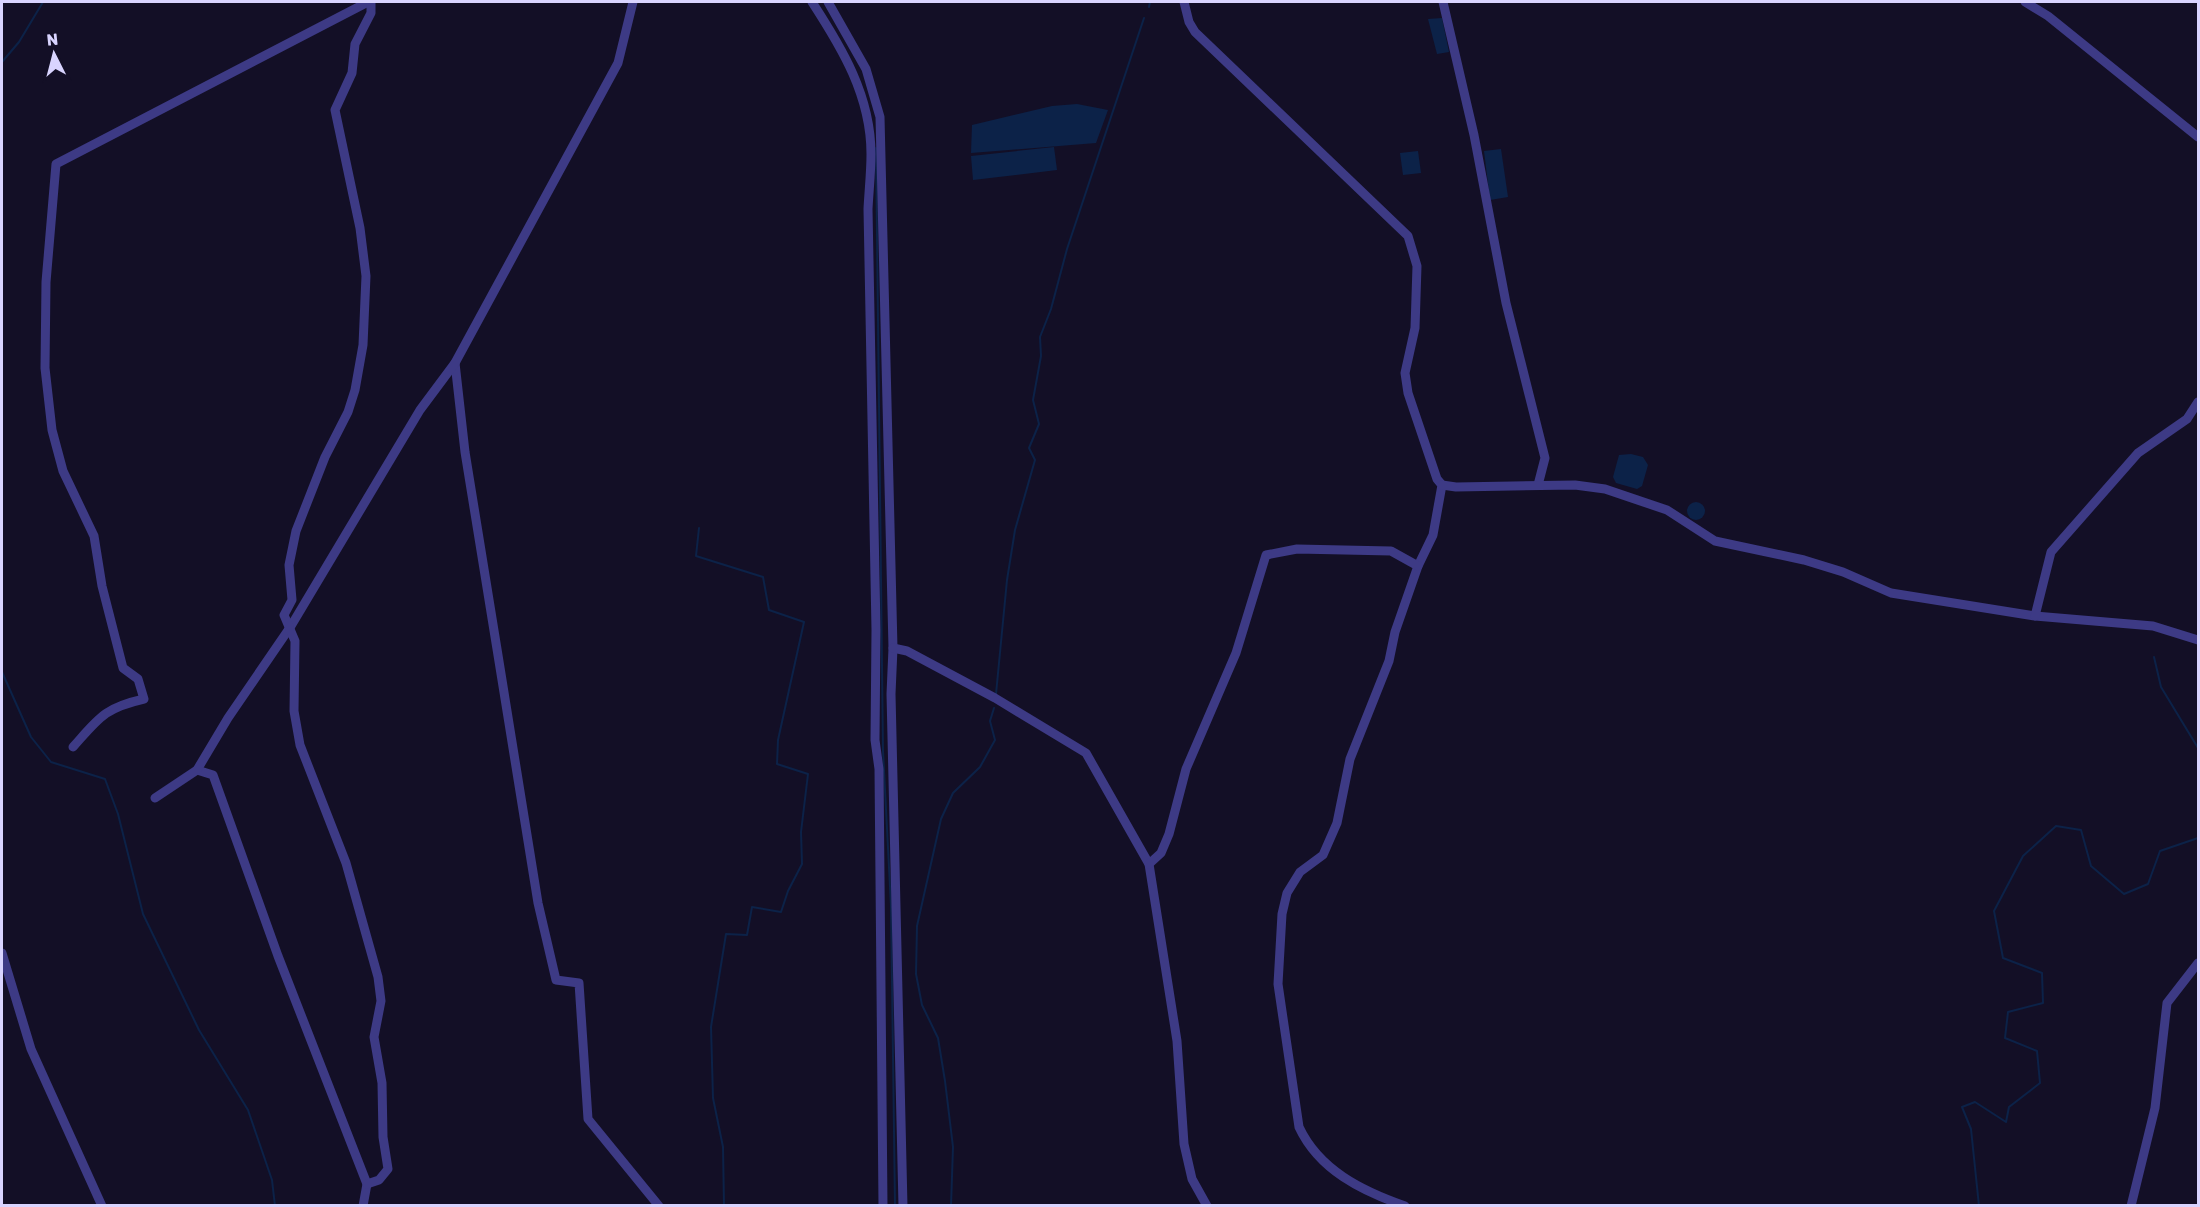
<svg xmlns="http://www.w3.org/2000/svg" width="2200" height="1207" font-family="Rubik,sans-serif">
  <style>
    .water { fill: #0c2248 }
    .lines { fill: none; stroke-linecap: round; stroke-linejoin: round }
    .stream { stroke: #0c2248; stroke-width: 2 }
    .street { stroke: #3d3a85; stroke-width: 9 }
  </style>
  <rect width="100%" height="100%" fill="#130f26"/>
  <g class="water">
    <polygon points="1442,18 1449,52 1437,54 1428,19"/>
    <polygon points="1077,104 1108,110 1096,143 971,153 972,125 1052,106"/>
    <polygon points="1054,147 1057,170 973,180 971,156"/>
    <polygon points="1501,149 1508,197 1490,200 1484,151"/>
    <polygon points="1418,151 1421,173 1403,175 1400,153"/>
    <polygon points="1631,454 1643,457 1648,465 1642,486 1637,489 1616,483 1613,477 1619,455"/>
    <circle cx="1696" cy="511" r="9"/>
  </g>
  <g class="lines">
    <g class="stream">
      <polyline points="1149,7 1150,2"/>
      <polyline points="2,62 19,42 43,2"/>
      <polyline points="876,148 883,751 891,906 895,1206"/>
      <polyline points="699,528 696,556 763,577 769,610 804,622 778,740 777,764 808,774 801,832 802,864 788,891 781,912 752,907 747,935 726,934 711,1027 713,1098 723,1147 724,1206"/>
      <polyline points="2154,657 2161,687 2198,748"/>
      <polyline points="2,672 31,737 51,762 105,779 118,814 143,914 199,1030 248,1110 272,1180 275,1206"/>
      <polyline points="996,694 1007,580 1015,530 1035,460 1029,448 1039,424 1033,400 1041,356 1040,337 1051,309 1067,249 1144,18"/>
      <polyline points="951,1206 953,1147 945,1081 938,1038 922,1005 916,974 917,926 941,819 953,793 980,767 995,740 990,721 994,708"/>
      <polyline points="1979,1206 1971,1129 1962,1107 1975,1102 2006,1122 2009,1107 2040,1083 2037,1051 2005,1038 2008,1012 2043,1003 2042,973 2003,958 1994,911 2023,856 2056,826 2081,830 2091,866 2124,894 2148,884 2160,851 2198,838"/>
    </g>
    <g class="street">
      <path d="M812 2C842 48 871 96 871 154 871 172 869 190 868 209L876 630 875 740 879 769 883 1206"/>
      <polyline points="828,2 866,69 880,117 893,648 891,694 903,1206"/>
      <path d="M1184 2 1189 22 1195 32 1408 236 1417 266 1415 328 1405 373 1408 393 1437 479 1442 485 1433 535 1418 566 1395 632 1389 661 1350 759 1337 823 1323 855 1300 872 1287 893 1282 914 1278 984 1299 1127C1319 1170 1362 1191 1405 1206"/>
      <polyline points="1443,2 1474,135 1506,303 1545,458 1538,485"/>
      <polyline points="2025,2 2048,16 2198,137"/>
      <polyline points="455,363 465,452 497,649 538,903 556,980 579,983 588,1119 659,1206"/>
      <polyline points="1442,485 1456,487 1575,485 1605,489 1667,510 1715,541 1804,560 1843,572 1891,593 2035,616 2153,626 2198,640"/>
      <polyline points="2035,616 2051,552 2138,453 2187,419 2198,402"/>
      <polyline points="893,648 907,651 995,698 1086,753 1149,864 1177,1041 1184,1144 1192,1179 1207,1206"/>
      <path d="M73 747C99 718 104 708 144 699L138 679 123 668 102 586 94 536 63 471 52 430 45 368 46 282 56 164 368 2"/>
      <polyline points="197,770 213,775 278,956 367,1184 363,1206"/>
      <polyline points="155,798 197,770 228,718 291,626 420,410 455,363 618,63 633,2"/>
      <polyline points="1149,864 1161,853 1169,834 1186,769 1236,653 1266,555 1297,549 1391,551 1418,566"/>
      <polyline points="2,953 31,1049 102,1206"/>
      <polyline points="367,1184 379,1180 388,1169 383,1137 382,1083 374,1037 381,1001 378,977 346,863 300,745 294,711 295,641 284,615 292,600 289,565 296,531 325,457 348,412 355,390 363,345 366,276 360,228 335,110 352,73 355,44 371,13 371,2"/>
      <polyline points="2131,1206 2155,1108 2167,1003 2198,963"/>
    </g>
  </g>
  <rect width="2200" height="1207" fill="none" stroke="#d9d4ff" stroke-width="6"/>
  <g transform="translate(54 54) rotate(354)" stroke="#130f26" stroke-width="4.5" paint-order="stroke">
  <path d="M0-4.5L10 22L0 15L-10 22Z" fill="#d9d4ff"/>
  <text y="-9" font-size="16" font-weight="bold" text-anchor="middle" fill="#d9d4ff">N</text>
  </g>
</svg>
